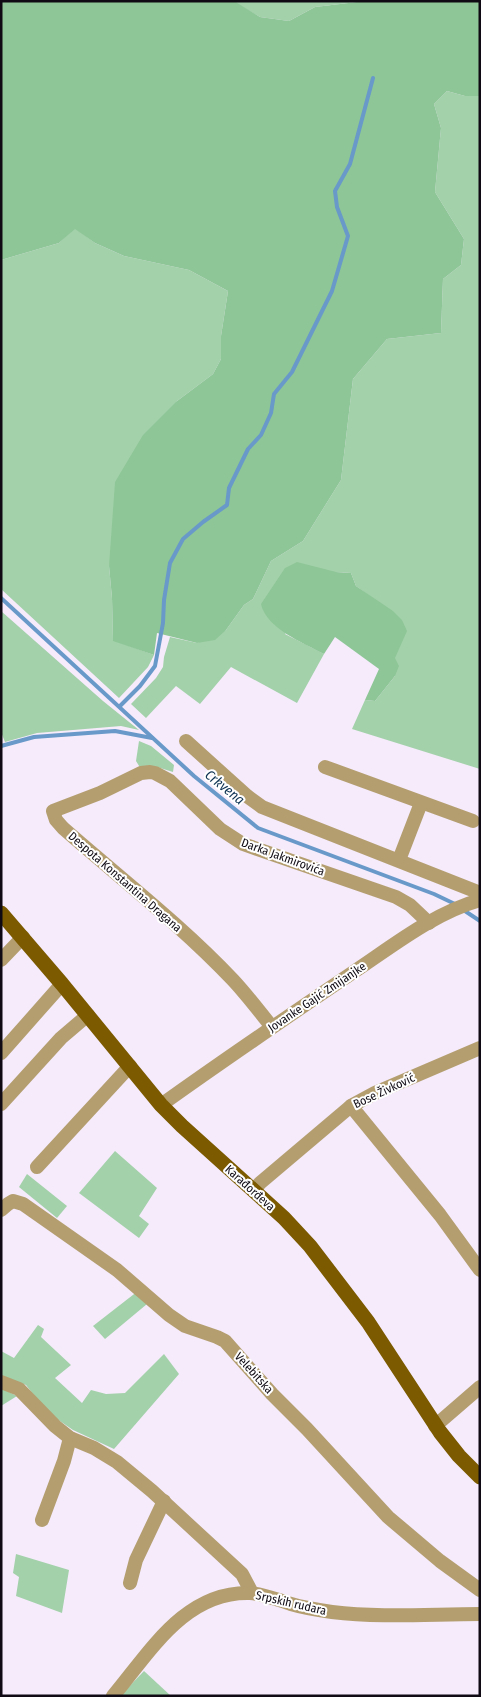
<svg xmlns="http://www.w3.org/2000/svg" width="481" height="1697" font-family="'Fira Sans Condensed',sans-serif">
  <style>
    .green { fill: #a3d1aa }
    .forest { fill: #8ec697 }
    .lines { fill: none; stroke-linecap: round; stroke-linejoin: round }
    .stream { stroke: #6899c9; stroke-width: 4 }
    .minor { stroke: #b49e70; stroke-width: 14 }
    .major { stroke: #7b5a00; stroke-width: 15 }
    .labels { text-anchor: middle; stroke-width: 4; stroke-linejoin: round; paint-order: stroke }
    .street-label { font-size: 12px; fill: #0f0a13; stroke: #fff }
    .water-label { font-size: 14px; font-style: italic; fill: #0f3454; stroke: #fff }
  </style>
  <rect width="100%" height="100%" fill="#f5ebfb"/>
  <g class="green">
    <polygon points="365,1 315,7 289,21 260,17 234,2"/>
    <polygon points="447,91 465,96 480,96 480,769 352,729 365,700 375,701 395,676 395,658 371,597 356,586 351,573 336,572 285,634 324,654 297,703 231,667 200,704 176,686 146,718 131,704 156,678 163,667 164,657 170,637 197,643 226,630 244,605 253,599 271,561 303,541 341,480 353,379 387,339 441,333 443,279 461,265 464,239 435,192 441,128 434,104"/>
    <polygon points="75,228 95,243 124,256 189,270 228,291 221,336 221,359 213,374 177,401 109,566 112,598 113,640 154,655 148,667 119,698 1,589 1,260 59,243"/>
    <polygon points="1,611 103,701 139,730 121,726 37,733 5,742 1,732"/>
    <polygon points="139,741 151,746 174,765 173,772 157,767 141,769 136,761"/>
    <polygon points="115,1151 157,1188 139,1216 149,1224 139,1238 79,1193"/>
    <polygon points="27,1174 67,1206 57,1218 19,1187"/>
    <polygon points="138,1291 147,1304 105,1339 93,1326"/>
    <polygon points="38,1325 44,1329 41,1337 71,1365 55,1378 82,1403 91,1390 106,1394 125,1393 164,1354 179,1374 114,1449 73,1430 57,1419 40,1403 26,1385 1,1376 1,1351 14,1358"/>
    <polygon points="1,1388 17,1396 1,1406"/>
    <polygon points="16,1554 69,1570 62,1613 16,1596 19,1577 13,1573"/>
    <polygon points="144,1671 171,1696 120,1696"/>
  </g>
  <g class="forest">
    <polygon points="1,1 234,1 260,17 289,21 315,7 365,1 480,1 480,96 465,96 447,91 434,104 441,128 435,192 464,239 461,265 443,279 441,333 387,339 353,379 341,480 303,541 271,561 253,599 244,605 226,630 215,640 197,643 157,633 154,655 113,641 112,598 109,566 115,482 143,435 177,401 213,374 221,359 221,336 228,291 189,270 124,256 95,243 75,229 59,243 1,260"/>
    <path d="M297 562 336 572 351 573 356 586 393 611 402 620 407 631 395 658 399 666 395 676 375 701 365 700 379 669 335 637 324 654C303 643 266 628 261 604L285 568Z"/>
  </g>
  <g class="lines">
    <g class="stream">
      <polyline points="1,598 194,776 258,828 434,894 457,905"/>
      <polyline points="120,706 140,686 155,666 163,623 164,600 170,563 183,539 203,522 227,505 229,488 248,449 261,435 271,413 274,394 292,372 332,291 348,236 337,207 335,191 350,164 373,78"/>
      <polyline points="1,746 34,737 115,731 152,738"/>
      <polyline points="462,909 480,921"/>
    </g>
    <g class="minor">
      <polyline points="186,741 247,796 262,807 480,893"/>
      <polyline points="325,767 473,821"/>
      <polyline points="399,860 421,803"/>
      <polyline points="1,960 23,937"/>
      <path d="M272 1027C259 1011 247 995 233 980 181 925 120 878 63 828L56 820 53 811 100 793 141 773 150 772 155 773 170 781 220 829 243 844 396 897 410 905 429 923"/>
      <polyline points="1,1053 62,984"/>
      <polyline points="1,1104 61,1038 88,1015"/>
      <path d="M161 1105C225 1059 290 1015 355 971 394 945 434 913 480 900"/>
      <polyline points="351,1106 440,1215 480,1270"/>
      <polyline points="37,1167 130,1066"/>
      <polyline points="254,1190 260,1183 351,1106 375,1093 480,1048"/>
      <polyline points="1,1210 8,1204 13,1201 23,1204 117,1270 169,1315 185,1326 217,1337 225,1341 272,1394 307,1429 388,1517 440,1561 480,1590"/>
      <polyline points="1,1382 19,1389 55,1426 70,1438 94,1448 117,1462 152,1491 242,1574 252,1593"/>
      <polyline points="435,1426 480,1387"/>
      <polyline points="42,1520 64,1461 70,1438"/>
      <polyline points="130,1583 136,1560 164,1501"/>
      <path d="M113 1696C150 1652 185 1591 250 1593 264 1594 278 1600 291 1604 304 1608 318 1610 332 1612 380 1618 431 1614 480 1614"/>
    </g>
    <polyline class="major" points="1,913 62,984 161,1105 182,1126 284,1218 310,1246 368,1322 440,1432 459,1456 480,1477"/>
  </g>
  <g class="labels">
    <g class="street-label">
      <text transform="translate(283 857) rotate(20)" y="4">Darka Jakmirovića</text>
      <text transform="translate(125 882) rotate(41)" y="4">Despota Konstantina Dragana</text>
      <text transform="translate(317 997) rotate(-34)" y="4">Jovanke Gajić Zmijanjke</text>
      <text transform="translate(384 1091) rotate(-25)" y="4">Bose Živković</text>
      <text transform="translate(250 1188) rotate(42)" y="4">Karađorđeva</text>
      <text transform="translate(254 1373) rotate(48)" y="4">Velebitska</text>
      <text transform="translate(291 1603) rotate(13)" y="4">Srpskih rudara</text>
    </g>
    <g class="water-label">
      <text transform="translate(225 787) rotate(39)" y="5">Crkvena</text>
    </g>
  </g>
  <rect width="481" height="1697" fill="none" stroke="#0f0a13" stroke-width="5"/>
</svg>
